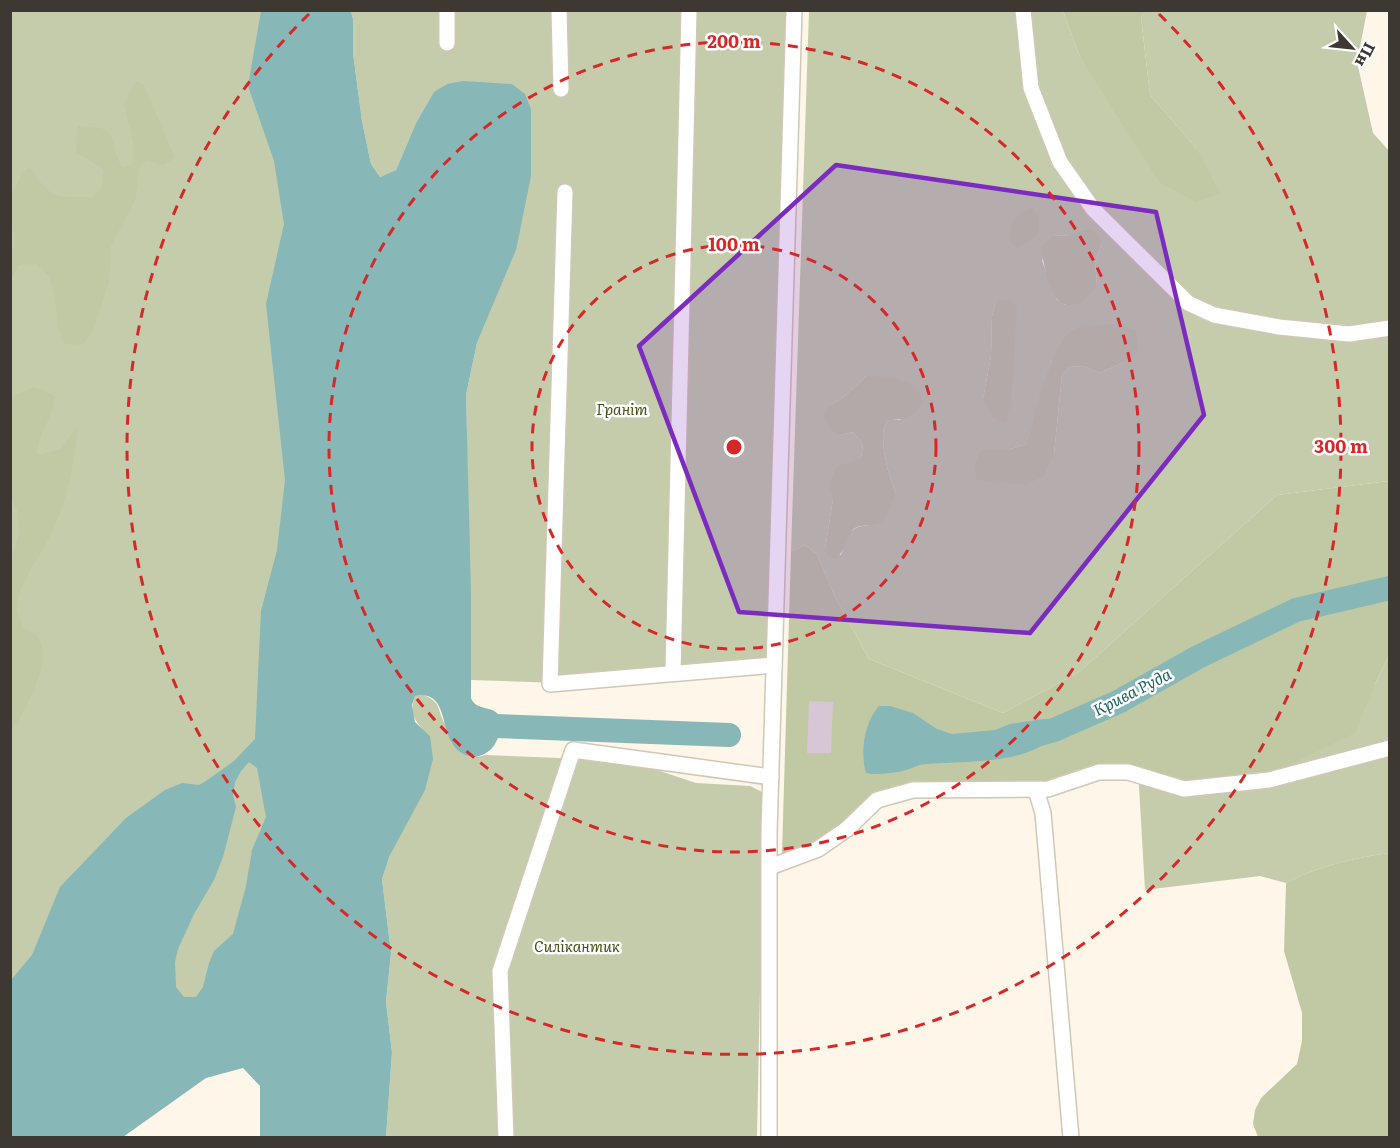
<svg xmlns="http://www.w3.org/2000/svg" width="1400" height="1148" font-family="Literata,serif">
  <style>
    .green { fill: #c4ccab; fill-rule: evenodd }
    .forest { fill: #c1c9a4 }
    .water { fill: #87b7b6; fill-rule: evenodd }
    .lines { fill: none; stroke-linecap: round; stroke-linejoin: round }
    .river { stroke: #87b7b6; stroke-width: 24 }
    .building { fill: #d7c6d3 }
    .minor-casing { stroke: #d1c7b6; stroke-width: 18 }
    .minor { stroke: #fff; stroke-width: 15 }
    .marked { fill: #7b2cbf; fill-opacity: 0.2; stroke: #7b2cbf; stroke-width: 4.5; stroke-linejoin: round }
    .ring { fill: none; stroke: #d62828; stroke-width: 3; stroke-dasharray: 10 8 }
    .labels { text-anchor: middle; stroke-width: 5; stroke-linejoin: round; paint-order: stroke }
    .park-label { font-size: 15px; font-style: italic; fill: #475117; stroke: #fff }
    .water-label { font-size: 16px; font-style: italic; fill: #216263; stroke: #fff }
    .centre { fill: #d62828; stroke: #fff; stroke-width: 3 }
    .ring-label { font-size: 18px; text-anchor: middle; font-weight: bold; fill: #d62828; stroke: #fff; stroke-width: 5; stroke-linejoin: round; paint-order: stroke }
  </style>
  <rect width="100%" height="100%" fill="#fef6e8"/>
  <g class="green">
    <path d="M834 10 1063 11 1080 57 1088 68 1197 149 1150 95 1141 17 1146 11H1367L1357 62 1373 133 1390 152 1389 481 1277 495 1079 672 1003 713 869 659 835 597 817 554 805 545 791 551 809 11ZM1071 235 1102 243 1095 263 1097 285 1065 305 1057 300 1042 261 1052 236ZM995 305 1017 307 983 399 991 356 992 316ZM1052 361 1125 362 1099 373 1084 366 1069 367 1062 375 1054 454 981 450H1008L1026 444ZM866 376 901 420H888C876 433 889 478 896 493L873 525C847 526 851 533 841 555L825 549 833 499 861 458 863 444 853 432 841 435 831 405 844 397Z"/>
    <polygon points="11,11 311,11 361,871 232,1034 11,1137"/>
    <polygon points="351,11 790,11 769,668 670,682 618,685 471,680 466,395 477,343 516,249 447,84 434,93 416,123 396,170 380,177 371,164 362,121 353,53 353,19"/>
    <path d="M1389 655V853C1353 858 1319 866 1286 883L1260 876 1145 890 1138 769 1375 684Z"/>
    <path d="M424 695C444 704 436 711 446 725 454 737 468 747 478 757L485 755 612 760 654 769 696 783 750 786 764 793 757 1137H386L392 1052 386 1002 391 953 382 879 430 736C417 724 408 715 415 696Z"/>
  </g>
  <g class="forest">
    <polygon points="1063,11 1146,11 1141,17 1150,95 1197,149 1220,194 1196,202 1159,182 1080,57"/>
    <path d="M136 81 144 85 175 158 163 165 147 161 140 166 135 200 111 246 109 282 93 331 82 345 65 344 58 328 54 292 49 276 36 264 19 265 11 280V252L15 245 14 232 11 228V195L23 172 30 168C52 200 55 197 93 197L101 188 104 170 76 152 78 126C86 127 96 126 103 129 116 133 113 156 123 167L132 164 134 147 124 104Z"/>
    <path d="M1030 208 1034 209 1039 221 1038 234 1018 249 1011 243C1008 227 1014 215 1030 208Z"/>
    <path d="M1089 229 1097 234 1102 243 1095 263 1097 285 1082 303C1076 304 1069 306 1063 304 1050 299 1042 260 1042 247L1052 236 1071 235Z"/>
    <polygon points="1009,299 1017,306 1011,405 1006,423 993,418 983,399 991,356 992,316 995,305 999,301"/>
    <path d="M1114 324 1136 330 1138 351 1125 362 1099 373 1084 366 1069 367 1062 375 1054 454 1044 476 1026 485 976 480 975 464 981 450H1008L1026 444C1035 417 1050 345 1073 330 1080 325 1105 325 1114 324Z"/>
    <path d="M866 376 893 377 914 385 924 402C914 416 905 420 888 420 876 433 889 478 896 493 892 501 889 514 883 520 875 530 859 521 852 531 846 541 845 552 835 559L828 556 825 549 833 499 829 485 837 466 861 458 863 444 853 432 841 435 832 431 823 415 831 405 844 397Z"/>
    <path d="M33 387 45 390 55 397C53 419 37 434 37 455L61 449 78 425C75 463 67 502 50 536 39 558 23 578 17 602 15 609 21 620 23 628 27 630 33 632 36 635 57 656 24 713 11 732L10 562 19 534 17 510 11 498V397Z"/>
    <polygon points="1389,481 1389,655 1375,684 1355,733 1284,768 1254,778 1178,782 1121,763 1091,767 1058,787 910,793 882,804 797,855 782,853 791,551 805,545 817,554 835,597 869,659 1003,713 1079,672 1277,495"/>
    <path d="M1389 853V1137H1258L1253 1124 1255 1110 1261 1098 1297 1064 1302 1041V1013L1284 951 1286 883C1319 866 1353 858 1389 853Z"/>
  </g>
  <g class="water">
    <path d="M261 11H351L353 19V53L362 121 371 164 380 177 396 170 416 123 434 92 447 84 463 81 512 84 525 94 531 109V176L516 250 477 343 466 395 471 593V698C476 712 493 704 500 717 505 726 499 736 495 744 484 762 460 760 451 741 441 723 445 690 415 696L412 705 415 722 430 736 433 759 425 790 390 855 382 879 391 953 386 1002 392 1052 386 1137H260V1086L243 1068 206 1078 123 1137H11V980L32 955 60 887 126 818 165 790 182 783 199 785 206 781 234 761 255 739 261 611 277 550 285 480 266 304 284 224 274 161 248 86ZM249 762 257 768 266 817 252 850 246 886 233 934 214 951 209 963 203 987 196 997H184L176 987 175 962 178 949 194 914 214 880 223 857 236 807 233 795 235 782 241 771Z"/>
    <path d="M879 706H890L913 713 937 729 952 734 995 730 1010 724 1044 719H1049L1054 723C1056 766 955 761 927 764 920 764 915 767 909 769 898 773 884 774 872 774L866 773C860 752 864 723 879 706Z"/>
  </g>
  <g class="lines">
    <g class="river">
      <polyline points="495,726 729,735"/>
      <polyline points="1022,739 1054,730 1118,702 1198,657 1296,610 1390,588"/>
    </g>
  </g>
  <polygon class="building" points="809,701 833,702 831,753 807,753"/>
  <g class="lines">
    <defs>
      <g id="minor">
        <polyline points="447,10 447,43"/>
        <polyline points="559,10 561,89"/>
        <polyline points="1023,10 1031,88 1060,162 1093,209 1188,303 1214,315 1279,327 1349,334 1390,328"/>
        <polyline points="565,192 550,684 774,665"/>
        <polyline points="673,673 689,10"/>
        <polyline points="1036,790 1043,813 1071,1138"/>
        <polyline points="770,867 818,849 847,829 877,800 913,790 1048,789 1099,772 1128,772 1184,789 1269,780 1390,748"/>
        <polyline points="506,1138 500,971 573,750 771,777"/>
        <polyline points="769,1138 769,833 794,10"/>
      </g>
    </defs>
    <use href="#minor" class="minor-casing"/>
    <use href="#minor" class="minor"/>
  </g>
  <path class="marked" d="M836 165 1156 212 1204 415 1030 633 739 612 639 346Z"/>
  <g class="ring">
    <circle cx="734" cy="447" r="202"/>
    <circle cx="734" cy="447" r="405"/>
    <path d="M1159 14A607 607 0 1 1 309 14"/>
  </g>
  <g class="labels">
    <g class="park-label">
      <text x="622" y="415">Граніт</text>
      <text x="577" y="952">Силікантик</text>
    </g>
    <g class="water-label">
      <text transform="translate(1132 692) rotate(-27)" y="6">Крива Руда</text>
    </g>
  </g>
  <circle cx="734" cy="447" r="9" class="centre"/>
  <g class="ring-label">
    <text x="734" y="48">200 m</text>
    <text x="734" y="251">100 m</text>
    <text x="1341" y="453">300 m</text>
  </g>
  <rect width="1400" height="1148" fill="none" stroke="#3d3932" stroke-width="24"/>
  <g transform="translate(1352 48) rotate(117)" stroke="#ffffff" stroke-width="4.5" paint-order="stroke">
  <path d="M0-4.5L10 22L0 15L-10 22Z" fill="#3d3932"/>
  <text y="-9" font-size="16" font-weight="bold" text-anchor="middle" fill="#3d3932">Пн</text>
  </g>
</svg>
